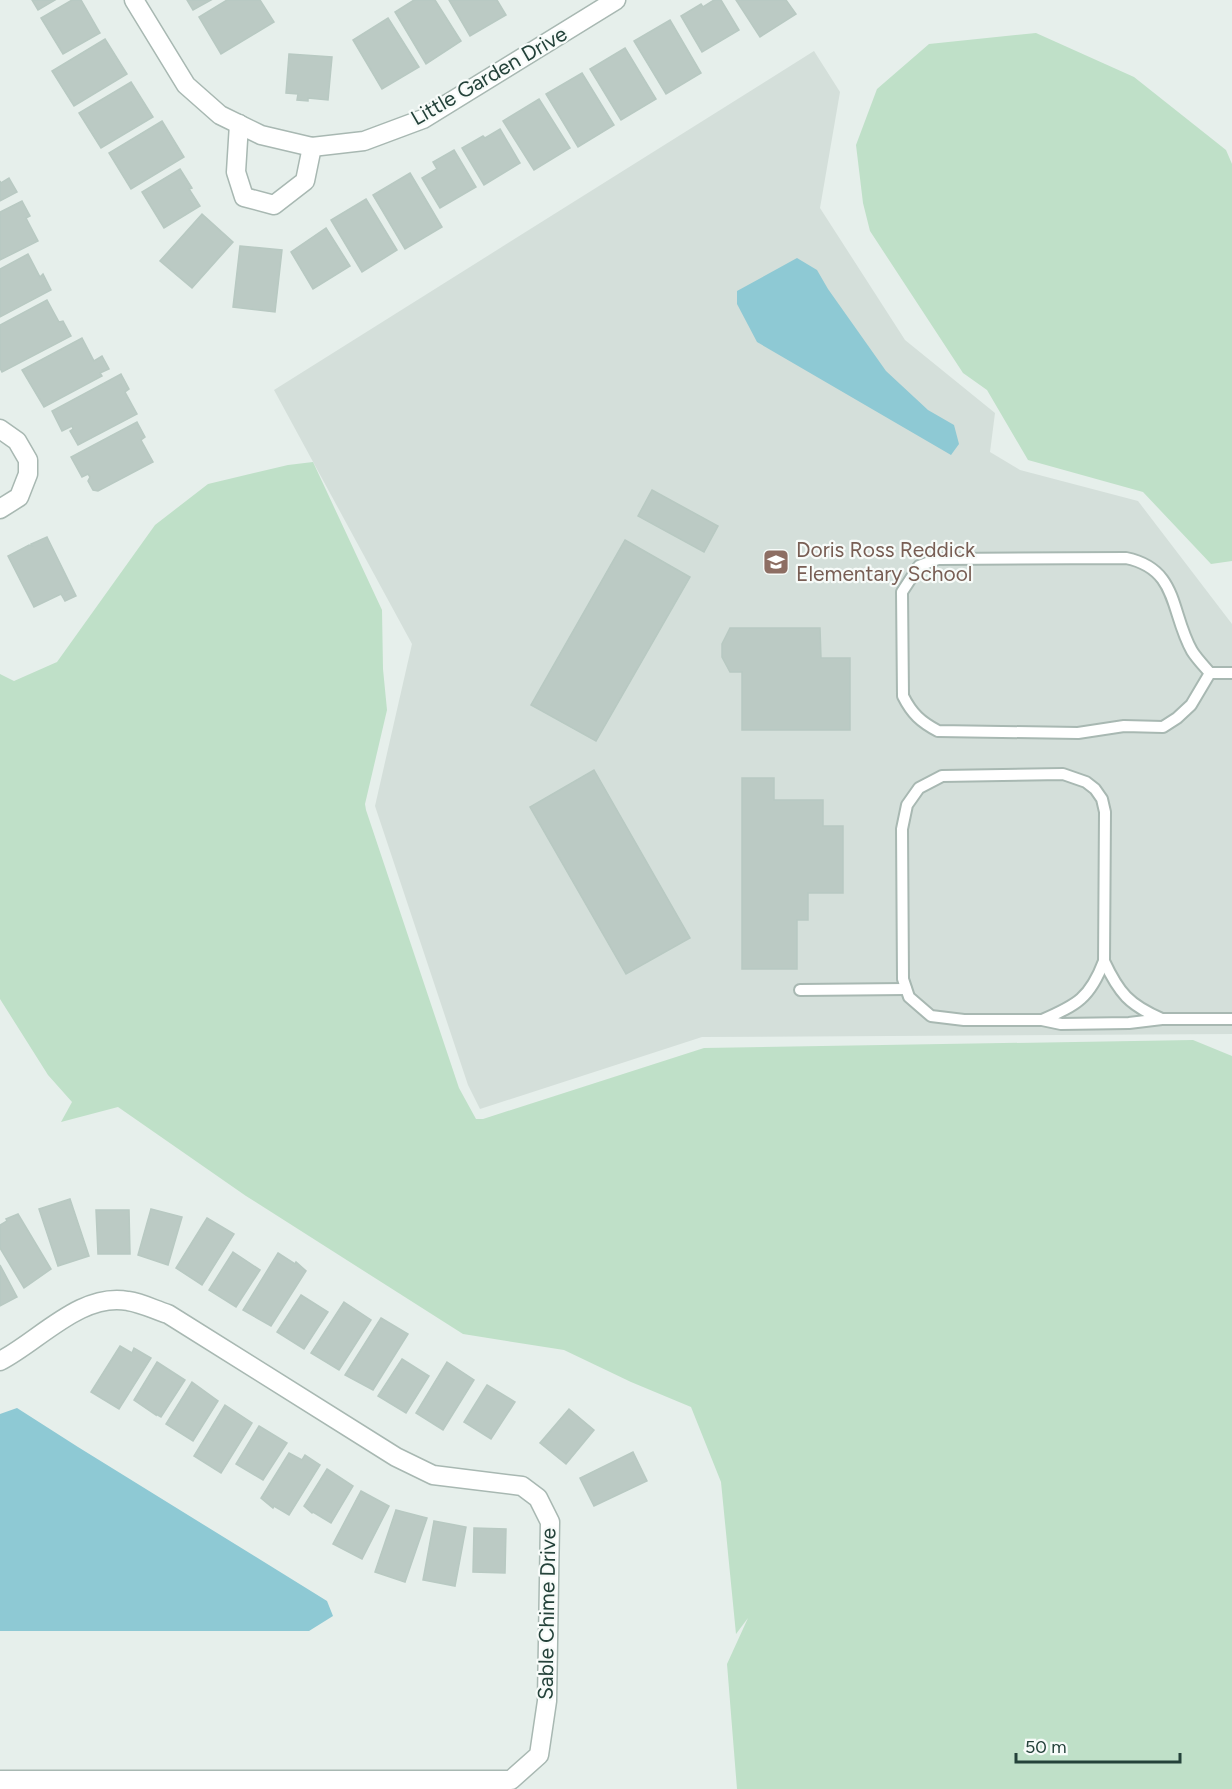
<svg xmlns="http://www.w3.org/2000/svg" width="1232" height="1789" font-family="Figtree,sans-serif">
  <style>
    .built { fill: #d4dfda }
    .green { fill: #bfe0c8 }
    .water { fill: #8ec9d4 }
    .building { fill: #bbcac4; stroke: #b8c9c2; stroke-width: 1.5 }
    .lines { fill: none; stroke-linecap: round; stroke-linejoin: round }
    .service-casing { stroke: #a8b8b2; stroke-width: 14 }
    .minor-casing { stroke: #a8b8b2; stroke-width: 21 }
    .service { stroke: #fff; stroke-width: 10 }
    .minor { stroke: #fff; stroke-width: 18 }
    .labels { text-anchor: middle; stroke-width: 4.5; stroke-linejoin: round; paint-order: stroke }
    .street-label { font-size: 21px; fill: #24423a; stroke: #f7fbf9 }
    .education-label { font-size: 21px; fill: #785e54; stroke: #f7fbf9; text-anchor: start }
  </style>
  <rect width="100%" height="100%" fill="#e6efeb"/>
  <polygon class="built" points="814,51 840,92 820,208 905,340 995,413 990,452 1020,470 1138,501 1232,624 1232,1034 702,1037 480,1109 468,1085 375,806 412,644 274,390"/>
  <g class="green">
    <polygon points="1036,33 1134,77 1226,150 1232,164 1232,561 1211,564 1143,492 1028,460 987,390 963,373 870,231 863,203 856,145 877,89 929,44"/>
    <polygon points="313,462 382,610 383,669 387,710 365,804 366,810 459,1088 476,1119 483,1119 704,1048 1193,1040 1232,1056 1232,1789 737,1789 727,1664 748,1618 736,1634 721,1482 691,1407 631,1382 564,1350 463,1334 246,1196 118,1107 61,1122 72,1102 48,1075 0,999 0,674 14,681 57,662 155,525 208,484 288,465"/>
  </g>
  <g class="water">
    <polygon points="797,258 817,270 828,289 886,371 928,410 954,425 959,444 951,455 757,342 737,304 737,291"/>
    <polygon points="17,1408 78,1447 327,1601 333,1616 309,1631 0,1631 0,1414"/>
  </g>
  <g class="building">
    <polygon points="32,0 55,0 38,10"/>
    <polygon points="72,0 81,0 100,33 63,54 41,18"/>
    <polygon points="187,0 211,0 193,10"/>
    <polygon points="227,0 260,0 274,22 221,54 199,17"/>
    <polygon points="414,0 435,0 461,41 426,64 395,12"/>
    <polygon points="449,0 497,0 506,15 470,36"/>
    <polygon points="714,0 721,0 739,30 702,52 681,16 701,4 703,7"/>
    <polygon points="736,0 786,0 796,14 760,37"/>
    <polygon points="388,18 419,67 382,89 353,40"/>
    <polygon points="670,20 701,73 666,94 634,41"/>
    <polygon points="105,39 127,74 74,106 52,71"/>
    <polygon points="625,48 656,99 621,120 590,69"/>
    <polygon points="289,54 332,57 328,100 308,98 308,101 297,100 298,94 286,93"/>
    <polygon points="582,73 614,125 578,147 546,94"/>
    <polygon points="131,82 153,117 101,148 79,113"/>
    <polygon points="539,99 570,148 534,170 503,121"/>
    <polygon points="162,121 184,157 131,189 109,153"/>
    <polygon points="500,129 520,163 484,185 462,148 483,136 485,138"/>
    <polygon points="454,150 476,187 440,208 422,178 437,169 433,162"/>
    <polygon points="180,169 192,188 189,189 200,206 164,228 142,192"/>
    <polygon points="410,173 442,227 405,249 373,195"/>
    <polygon points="9,178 17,192 0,201 0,181 1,183"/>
    <polygon points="366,199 397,250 362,272 331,220"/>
    <polygon points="22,201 30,216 26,218 38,241 0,260 0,212"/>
    <polygon points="202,214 233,242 192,288 160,261"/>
    <polygon points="326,228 350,266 313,289 291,252"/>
    <polygon points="240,246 282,250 275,312 233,307"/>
    <polygon points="28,254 40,277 43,274 51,290 0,317 0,269"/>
    <polygon points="47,300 59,322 63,321 71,336 2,372 0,368 0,325"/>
    <polygon points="82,338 94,361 102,356 109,369 100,373 102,376 44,407 22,370"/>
    <polygon points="121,374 129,389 125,392 137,414 78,445 70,431 73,429 72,426 62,431 52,411"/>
    <polygon points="137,422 145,437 141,440 153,462 98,491 93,490 88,481 90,477 88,474 82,477 71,457"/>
    <polygon points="652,490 718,526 704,552 638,516"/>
    <polygon points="47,537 76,596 65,601 61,594 34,607 8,556 29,545 32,546 31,544"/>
    <polygon points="625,540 690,577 596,741 531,705"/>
    <polygon points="730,628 820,628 821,658 850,658 850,730 742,730 742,672 730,672 722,657 722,644"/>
    <polygon points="594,770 690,938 626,974 530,807"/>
    <polygon points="742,778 774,778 774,800 823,800 823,826 843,826 843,893 808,893 808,920 797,920 797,969 742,969"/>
    <polygon points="70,1199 89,1256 58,1266 39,1209"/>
    <polygon points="151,1209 182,1217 168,1265 138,1255"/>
    <polygon points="96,1210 129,1210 130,1254 98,1254"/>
    <polygon points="18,1214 51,1269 24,1288 0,1248 0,1225 7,1221 6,1219"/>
    <polygon points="207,1218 234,1234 202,1285 176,1268"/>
    <polygon points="233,1252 260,1270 236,1307 209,1290"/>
    <polygon points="278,1253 295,1264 296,1262 306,1271 271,1326 243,1310"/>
    <polygon points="0,1265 17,1297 0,1306"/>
    <polygon points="301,1295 328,1312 304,1349 277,1332"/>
    <polygon points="344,1302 371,1320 339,1370 311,1353"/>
    <polygon points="381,1318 408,1334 373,1390 345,1375"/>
    <polygon points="120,1346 132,1353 134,1348 151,1358 119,1409 91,1392"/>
    <polygon points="402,1359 429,1376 406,1413 378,1396"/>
    <polygon points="157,1362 185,1380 161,1417 156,1414 156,1415 134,1400"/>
    <polygon points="447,1362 474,1380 443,1430 416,1413"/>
    <polygon points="192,1382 218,1401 193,1441 166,1424"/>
    <polygon points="487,1385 515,1402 491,1439 464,1422"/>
    <polygon points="225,1405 252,1423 221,1473 194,1456"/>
    <polygon points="569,1409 594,1430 566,1464 540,1443"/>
    <polygon points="259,1426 287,1443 263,1480 236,1464"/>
    <polygon points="633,1452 647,1481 594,1506 580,1478"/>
    <polygon points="289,1453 302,1460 305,1455 320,1465 289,1515 274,1506 273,1508 261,1498"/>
    <polygon points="327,1469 353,1486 331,1523 313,1512 312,1513 304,1506"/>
    <polygon points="361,1491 389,1506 362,1559 333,1544"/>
    <polygon points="396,1510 427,1518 405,1582 375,1572"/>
    <polygon points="434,1521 466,1527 455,1586 423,1580"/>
    <polygon points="474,1528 506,1529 505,1573 473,1572"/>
  </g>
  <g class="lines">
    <defs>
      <g id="service">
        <path d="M1126 558C1179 569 1170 612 1192 651 1197 659 1204 666 1210 673L1191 705 1177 718 1163 727 1124 726 1078 733 938 731C921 722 912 714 903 696L902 592 919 566 938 559Z"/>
        <polyline points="1210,673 1232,673"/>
        <path d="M1104 961C1119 993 1129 1005 1162 1019"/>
        <polyline points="800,990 906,989"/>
        <path d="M1042 1020C1077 1005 1090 998 1104 961L1105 812 1102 799 1095 789 1086 782 1063 774 942 776 919 788 907 805 902 829 903 979 909 997 931 1016 964 1020H1042L1061 1024 1129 1023 1162 1019H1232"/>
      </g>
      <g id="minor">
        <polyline points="134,0 186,85 220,115 261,135 312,147 364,141 423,119 616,0"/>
        <polyline points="239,124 236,172 244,197 274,205 305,181 312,147"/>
        <polyline points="0,429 17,441 28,460 28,474 19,497 0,509"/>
        <path d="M0 1361C39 1341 81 1292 128 1301 142 1303 155 1310 168 1314L396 1457 433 1475 522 1486 538 1498 550 1522 547 1701 539 1755 511 1780H0"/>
      </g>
    </defs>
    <use href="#service" class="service-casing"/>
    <use href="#minor" class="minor-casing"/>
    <use href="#service" class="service"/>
    <use href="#minor" class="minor"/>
  </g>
  <defs>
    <symbol id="school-square" viewBox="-11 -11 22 22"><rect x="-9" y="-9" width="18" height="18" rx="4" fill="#8d6e63" stroke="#f7fbf9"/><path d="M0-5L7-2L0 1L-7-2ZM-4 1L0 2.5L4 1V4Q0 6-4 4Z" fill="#fff"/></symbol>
  </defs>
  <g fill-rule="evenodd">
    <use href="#school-square" x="761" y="547" width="30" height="30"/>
  </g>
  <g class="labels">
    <g class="street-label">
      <text transform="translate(489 76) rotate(-30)" y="7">Little Garden Drive</text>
      <text transform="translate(547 1614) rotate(-89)" y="7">Sable Chime Drive</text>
    </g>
    <g class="education-label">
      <text x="796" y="557">Doris Ross Reddick<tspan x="796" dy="24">Elementary School</tspan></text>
    </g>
  </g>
  <path d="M1016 1753v9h164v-9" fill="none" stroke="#24423a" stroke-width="3"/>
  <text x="1025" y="1753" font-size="18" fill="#24423a" stroke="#f7fbf9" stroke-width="4.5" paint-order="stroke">50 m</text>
</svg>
